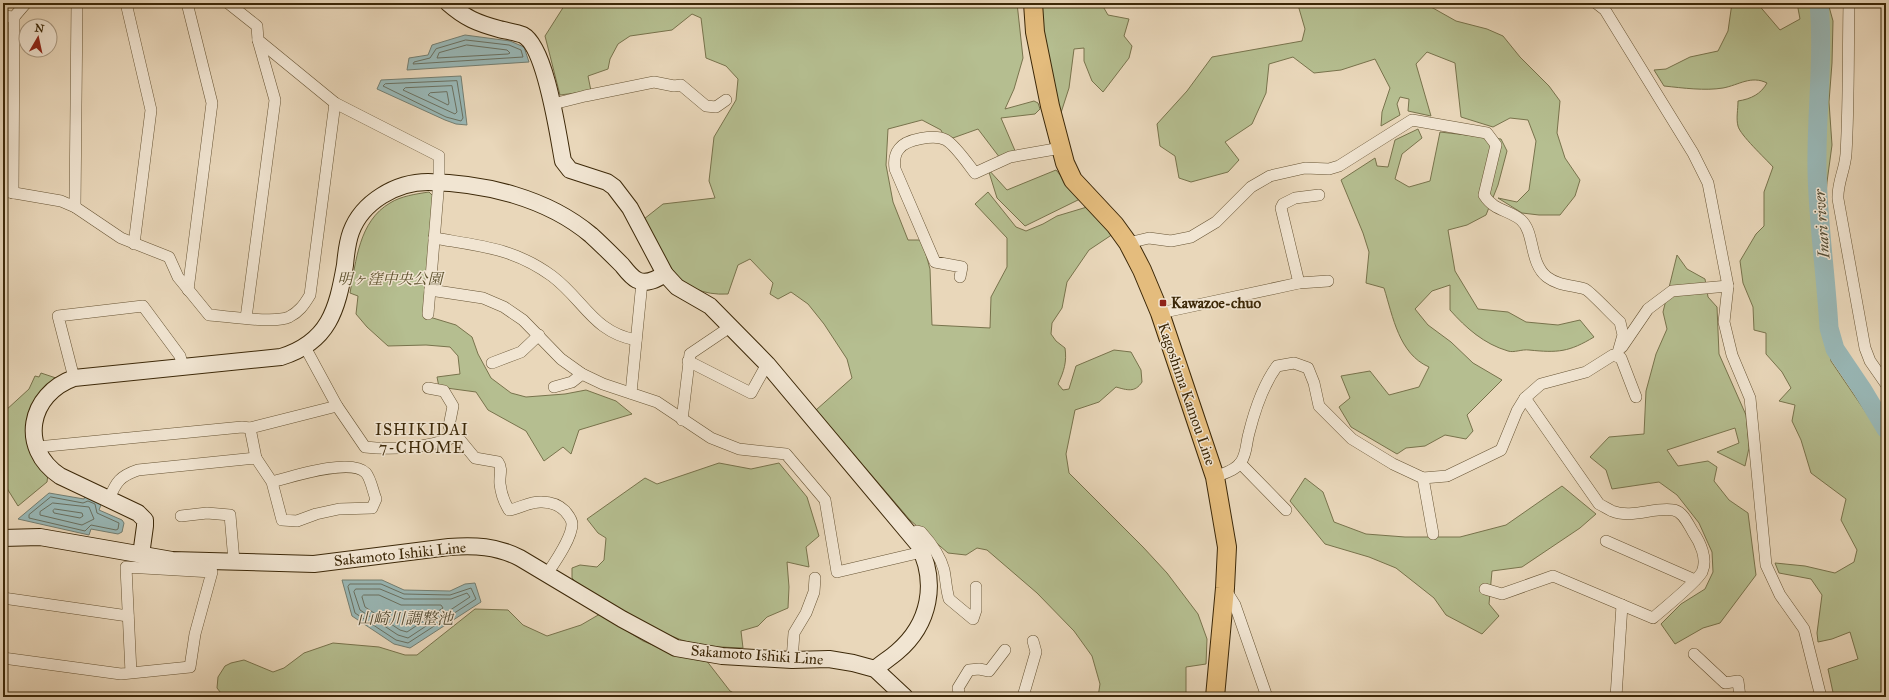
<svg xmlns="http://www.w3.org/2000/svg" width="1889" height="700" font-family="'IM FELL Great Primer','Noto Serif JP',serif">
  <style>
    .green { fill: #b5be90; stroke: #78734c }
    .water { fill: #99b8b7; stroke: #747e71 }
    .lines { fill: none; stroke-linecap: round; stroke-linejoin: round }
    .shore { stroke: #6a7060; stroke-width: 1 }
    .river { stroke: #99b8b7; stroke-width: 19 }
    .street-casing { stroke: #675434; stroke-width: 12 }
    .secondary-casing { stroke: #3c2808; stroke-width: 18 }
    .primary-casing { stroke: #3c2808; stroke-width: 20 }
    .street { stroke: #f1e5d2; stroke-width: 11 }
    .secondary { stroke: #f1e5d2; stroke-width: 16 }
    .primary { stroke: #e4bc7d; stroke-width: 18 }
    .poi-dot { fill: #8f2418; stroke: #f1e5d2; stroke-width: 1.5 }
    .labels { text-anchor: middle; stroke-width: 3; stroke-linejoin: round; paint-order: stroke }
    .park-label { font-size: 15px; font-style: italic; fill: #5a4e2a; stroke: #f1e5d2 }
    .poi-label { font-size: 15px; font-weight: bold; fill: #3c2808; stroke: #f1e5d2; text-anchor: start }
    .street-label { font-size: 15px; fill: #3c2808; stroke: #f1e5d2 }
    .water-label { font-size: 16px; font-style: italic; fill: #534c34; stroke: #f1e5d2 }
    .neighbourhood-label { font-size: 16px; letter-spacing: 1px; fill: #3c2808; stroke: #f1e5d2 }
  </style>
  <rect width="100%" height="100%" fill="#e9d7ba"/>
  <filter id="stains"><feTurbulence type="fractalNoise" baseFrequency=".005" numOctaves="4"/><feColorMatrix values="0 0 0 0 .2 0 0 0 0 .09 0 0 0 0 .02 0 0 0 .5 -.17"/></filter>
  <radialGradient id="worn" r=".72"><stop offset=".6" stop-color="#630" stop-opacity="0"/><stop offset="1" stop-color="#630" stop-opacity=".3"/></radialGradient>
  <g class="green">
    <path d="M566 3H1017L1023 58 1014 89 1005 109 1034 101 1038 103 1040 109 1035 114 1001 118 1016 153 1000 158 978 129 950 139 944 137 941 130 922 120 888 129 886 165 893 202 908 240H922L930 269 932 325 990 328 991 297 1007 267V238L975 204 988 192 1016 227 1026 231 1043 224 1057 216 1087 207 1113 234 1089 250 1067 282 1062 308 1052 323 1051 334 1056 341 1065 348C1067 362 1064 371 1058 384L1063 390 1069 389 1076 366 1114 350 1131 352 1141 370 1142 382C1135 393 1127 390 1116 387L1099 402 1075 410 1066 454 1069 473 1143 547 1167 573 1198 614 1207 639 1206 664 1186 667V697H1098L1100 684 1092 656 1074 631 1037 593 987 550 977 548 966 555 948 553 910 520 816 410 852 378 847 359 824 324 808 304 791 292 778 299 770 294 773 283 750 259 738 265 728 294C676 297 664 257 644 219L663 204 715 198 709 181 714 137 736 100 738 79 726 66 706 58 701 18 692 14 672 30 630 36 618 44 610 59 608 69 588 76 591 91 560 95 545 36Z"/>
    <polygon points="1041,3 1101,3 1108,15 1129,19 1124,36 1132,46 1129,58 1103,92 1092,81 1084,61 1084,48 1074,49 1069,88 1058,122 1040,20"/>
    <polygon points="1288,3 1424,3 1456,21 1487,29 1503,36 1520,57 1549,86 1560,101 1557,133 1565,158 1580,180 1575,196 1560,215 1539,215 1522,213 1498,198 1517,202 1529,190 1536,141 1528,120 1510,118 1493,127 1461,117 1455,63 1427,52 1416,64 1431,116 1408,111 1409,99 1400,97 1397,104 1400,115 1381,126 1382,112 1390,88 1375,59 1341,70 1314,73 1293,57 1269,64 1266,93 1252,124 1225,142 1239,160 1228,172 1191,182 1179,178 1175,156 1160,146 1157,124 1187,91 1212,57 1302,41 1305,29 1298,5"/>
    <path d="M1732 3H1757L1780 30 1800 19 1797 3H1828L1833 21 1832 63 1829 102 1832 145 1827 182 1819 291 1831 361 1886 442V697H1834L1828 669 1858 659 1850 632 1832 639 1818 642 1817 633 1822 595 1811 579 1779 573 1775 563 1805 566 1835 573 1854 562 1857 550 1841 520 1846 499 1811 473 1801 440 1792 421 1795 405 1779 401 1791 388 1782 372 1766 354V333L1754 330 1753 307 1743 283 1740 261 1756 234 1764 226V192L1773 167C1765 158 1740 135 1738 126 1736 119 1738 109 1738 101 1751 99 1761 94 1767 83 1751 75 1739 85 1723 88 1705 91 1683 88 1664 86L1654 70 1666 69 1690 57 1718 51 1728 31Z"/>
    <path d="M1418 129 1422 138 1402 154 1395 179 1409 187 1430 181 1440 132 1501 139 1507 151 1498 185 1486 215 1467 225 1448 230 1455 271 1478 309 1508 312 1526 322 1558 325 1580 320 1594 337C1569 352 1558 353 1529 350 1522 349 1514 353 1508 351 1484 344 1466 328 1450 310V285L1432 291 1415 309 1428 325 1451 342 1473 363 1502 380 1467 415 1473 431 1466 439 1445 435 1425 446 1406 448 1397 454 1351 427 1339 407 1350 398 1341 376 1370 371 1389 395 1419 387 1429 367C1399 354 1393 317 1384 288L1366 283 1369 252 1363 233 1341 180 1375 158 1377 166 1388 167 1395 140Z"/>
    <polygon points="988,169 1007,190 1056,170 1080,199 1025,226 997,198"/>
    <path d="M429 192 433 196 423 315 456 325 472 337 478 354 491 378 511 393 526 397 565 394 586 390 616 401 632 414 579 430 571 454 563 447 544 461 526 431 488 410 476 392 439 387 437 377 460 374 458 356 450 347 426 345 388 346 367 327 356 314 358 296 350 293C356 261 359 221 390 203 401 196 416 194 429 192Z"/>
    <polygon points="1677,255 1687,269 1705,279 1708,297 1717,307 1719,354 1746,415 1749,448 1745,466 1717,452 1739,443 1735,428 1667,450 1678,466 1708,461 1717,467 1714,481 1729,500 1748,513 1756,575 1720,623 1703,628 1675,644 1661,624 1681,604 1705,589 1713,572 1712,552 1699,523 1677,495 1659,482 1612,489 1606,470 1590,457 1609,437 1644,434 1646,391 1656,354 1667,329 1663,312"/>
    <polygon points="41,373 56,378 34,400 29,415 48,474 47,482 18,506 3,482 3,439 5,411 29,389 35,376 39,377"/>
    <path d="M719 463 751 469 779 463 807 497 819 536 806 547 809 567 787 562 789 587 788 608 767 617 758 626 741 631 743 648C722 647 699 647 679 639 645 627 611 603 579 585L572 578V568L580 565 597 567 604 560 606 538 598 533 587 519 645 478 657 484Z"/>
    <polygon points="1305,478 1323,492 1334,522 1366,534 1405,537 1460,537 1506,525 1562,486 1596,514 1580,528 1522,567 1492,571 1489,604 1499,616 1482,634 1446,615 1434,598 1396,568 1369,557 1325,544 1290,501"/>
    <polygon points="475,609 508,610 523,625 547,636 581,625 600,614 643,641 675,654 706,660 730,691 741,697 336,697 334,695 323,697 224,697 217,688 218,677 225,666 231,663 244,660 273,672 284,668 304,653 333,643 379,647 405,655 417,655"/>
  </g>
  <g class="water">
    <polygon points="465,35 510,41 524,47 529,62 407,70 409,58 428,55 432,45"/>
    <polygon points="461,76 467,125 456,124 445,120 377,89 381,80"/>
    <polygon points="49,493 84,499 85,496 102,502 99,510 122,520 124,523 122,532 118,534 91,529 89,535 18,519"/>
    <polygon points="342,580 382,580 404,590 450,591 465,584 475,583 481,602 410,648 394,644 352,616"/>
  </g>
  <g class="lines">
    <g class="shore">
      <polygon points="466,40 509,45 521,50 523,57 413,64 414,62 430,58 436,49"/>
      <polygon points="467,45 507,50 510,53 508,54 437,58 439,53"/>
      <polygon points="457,81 463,118 461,121 446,117 383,86 385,84"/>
      <polygon points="452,86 457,112 455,114 403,90 405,88"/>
      <polygon points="447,92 449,103 448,105 428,95 430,93"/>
      <polygon points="51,497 83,503 88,501 95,504 97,513 119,523 118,529 116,530 91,525 85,531 29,518 29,515"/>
      <polygon points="53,503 89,507 94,519 82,525 40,515 40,512"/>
      <polygon points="55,509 82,513 83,516 80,518 54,513 53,511"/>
      <polygon points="350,584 381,584 404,594 450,595 471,588 476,599 408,643 396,640 355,613 348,587"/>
      <polygon points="356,589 380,589 404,599 451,599 467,593 470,597 408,638 398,635 360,610 354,592"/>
      <polygon points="364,595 379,595 401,605 441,605 443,608 407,632 400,630 365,607 362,597"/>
    </g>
    <path class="river" d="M1819 3C1824 59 1816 114 1817 170 1818 223 1826 275 1829 328L1835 349 1862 389 1886 429"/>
    <defs>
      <g id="street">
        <polyline points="126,3 151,110 134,244"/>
        <polyline points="187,3 212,103 188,290"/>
        <polyline points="228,3 257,26 258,40 335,103 439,156 439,180 430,290 483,298 504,307 523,320 561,359 582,374 603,384 657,402 711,438 739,449 786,454 825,500 837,572 922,552"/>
        <polyline points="1596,3 1605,10 1693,153 1708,183 1728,286 1724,322 1732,355 1750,398 1766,565 1780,595 1804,629 1821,697"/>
        <path d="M1849 3C1848 53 1849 104 1846 154 1845 170 1837 183 1838 199L1865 348 1870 361 1886 384"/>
        <polyline points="3,16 14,17 26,3"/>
        <polyline points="553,104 585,96 654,82 674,86 681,85 706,106 716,107 726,100"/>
        <path d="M3 191 61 201 75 207 121 238 169 257 178 277 209 315C226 316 274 324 289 317 299 312 304 305 310 295L335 103"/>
        <polyline points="13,193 14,17"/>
        <polyline points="75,207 77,3"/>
        <path d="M434 238C480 246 514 248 552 276 584 300 593 332 636 340"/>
        <path d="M1128 243 1149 238 1171 241 1191 237 1216 222 1251 187 1270 176 1305 168 1329 169 1339 166 1412 120 1487 133 1496 145 1484 195C1495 212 1508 209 1521 220 1535 232 1529 263 1547 277 1559 286 1572 285 1585 289 1590 291 1613 316 1620 322L1623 335 1617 356"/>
        <path d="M960 277 962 267 935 262 895 169C894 162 894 155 899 149 906 139 935 134 946 140 955 145 968 164 975 173L1010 157 1061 148"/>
        <polyline points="1299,283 1281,208 1283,204 1295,198 1319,195"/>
        <polyline points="1160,313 1299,283 1328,281"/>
        <polyline points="428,314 430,290"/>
        <polyline points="246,318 275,100 258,40"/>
        <path d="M305 347 337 406 365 447C391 450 429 448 454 437L449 426 453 406 444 391 428 388"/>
        <polyline points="1622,347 1648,309 1672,291 1728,286"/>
        <polyline points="688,361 751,393 767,364"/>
        <polyline points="492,363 521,352 539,335"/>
        <polyline points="74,378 58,316 143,306 180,356 183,367"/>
        <polyline points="554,387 572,382 582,374"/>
        <polyline points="631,393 642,282"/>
        <polyline points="682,420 690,354 730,327"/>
        <path d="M454 437 461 441 475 458 498 462C503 469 499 476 500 484 501 493 504 502 509 510 521 508 530 501 542 502 550 502 559 505 565 511 568 515 572 519 572 524 572 538 555 562 547 574"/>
        <polyline points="37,447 242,427 250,428"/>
        <polyline points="256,458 250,428 337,406"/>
        <polyline points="1240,463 1286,510"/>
        <path d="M1215 477C1224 473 1235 471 1241 462 1247 453 1246 443 1249 433 1255 409 1263 385 1277 366L1294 363 1308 368 1314 383 1319 406 1352 439 1393 464 1423 478 1447 476 1501 450 1517 411 1525 398 1541 384 1586 372 1613 355 1621 358 1636 397"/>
        <polyline points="1423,478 1433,534"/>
        <path d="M109 499C116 482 120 476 138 470L256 458 272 482 282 520 297 521 316 514 339 509 372 508 376 499C373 492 371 479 366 473 351 457 291 477 272 482"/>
        <polyline points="181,516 207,513 230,515 234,561"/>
        <path d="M912 536 917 531 921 532C931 543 940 555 944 570 946 580 946 589 949 599L973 619 976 610V587"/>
        <polyline points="1606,541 1695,580"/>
        <polyline points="1225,589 1235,605 1267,697"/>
        <path d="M1485 589 1502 594 1553 576 1653 618C1663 609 1696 583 1702 572 1708 559 1700 542 1693 532 1688 524 1683 511 1673 510 1653 507 1632 519 1612 511 1608 509 1603 506 1599 504L1525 398"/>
        <polyline points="3,598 128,616"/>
        <polyline points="1694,654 1725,683 1738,681 1740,697"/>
        <polyline points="3,658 121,674 190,667 195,634 212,572 126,567 131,673"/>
        <polyline points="792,660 794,633 806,613 814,592 815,578"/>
        <polyline points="960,697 958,688 969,670 979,669 989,671 1005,650"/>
        <polyline points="1028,697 1024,693 1036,652 1033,641"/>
        <polyline points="1616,697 1622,605"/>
      </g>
      <g id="secondary">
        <path d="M448 3C465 18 477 23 499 29 506 31 516 32 523 35 546 47 558 135 563 161L570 170 607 182 614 187 630 208 665 274 677 287 710 306 767 364 918 544C938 582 930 624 897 652 890 658 882 663 875 669"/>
        <path d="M3 538 40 537 172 560 314 564 449 547C474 545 497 546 520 558L622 619 676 648 722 656 792 660 829 659 853 663 875 669 905 697"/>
        <path d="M141 555 145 526V520L138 513 60 476C18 448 29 394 74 378L281 357C329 342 337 310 345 265 346 254 347 243 351 232 362 202 396 182 428 182 485 183 547 198 591 235 602 245 612 255 622 265 626 270 631 277 637 280 646 285 657 279 665 274"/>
      </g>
      <polyline id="primary" points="1033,3 1035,32 1050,106 1065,163 1073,180 1115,225 1128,243 1142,270 1160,313 1215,477 1227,547 1225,588 1215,697"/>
    </defs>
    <use href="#street" class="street-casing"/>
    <use href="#secondary" class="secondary-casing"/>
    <use href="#primary" class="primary-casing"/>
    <use href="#street" class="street"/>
    <use href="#secondary" class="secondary"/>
    <use href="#primary" class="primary"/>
  </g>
  <rect class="poi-dot" x="1159" y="299" width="8" height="8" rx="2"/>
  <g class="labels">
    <g class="park-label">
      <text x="390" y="284">明ヶ窪中央公園</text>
    </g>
    <g class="poi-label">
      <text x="1171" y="308">Kawazoe-chuo</text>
    </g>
    <g class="street-label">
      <text transform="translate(1187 394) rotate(71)" y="5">Kagoshima Kamou Line</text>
      <text transform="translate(400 554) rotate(-6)" y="5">Sakamoto Ishiki Line</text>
      <text transform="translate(757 655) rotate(4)" y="5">Sakamoto Ishiki Line</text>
    </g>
    <g class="water-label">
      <text transform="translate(1821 224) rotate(-94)" y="6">Inari river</text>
      <text x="405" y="624">山崎川調整池</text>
    </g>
    <g class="neighbourhood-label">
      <text x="422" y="435">ISHIKIDAI<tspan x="422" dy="18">7-CHOME</tspan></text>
    </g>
  </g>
  <rect width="1889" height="700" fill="none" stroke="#e9d7ba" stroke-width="16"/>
  <rect x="4" y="4" width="1881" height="692" fill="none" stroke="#3c2808" stroke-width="2"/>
  <rect x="8" y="8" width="1873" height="684" fill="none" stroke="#3c2808"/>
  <g transform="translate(38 38) rotate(9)"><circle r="19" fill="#f1e5d2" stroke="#a99981"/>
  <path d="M0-3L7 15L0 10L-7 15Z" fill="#8f2418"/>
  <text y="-6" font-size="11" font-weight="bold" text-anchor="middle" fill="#3c2808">N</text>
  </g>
  <rect width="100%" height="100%" filter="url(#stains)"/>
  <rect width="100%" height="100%" fill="url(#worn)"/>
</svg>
